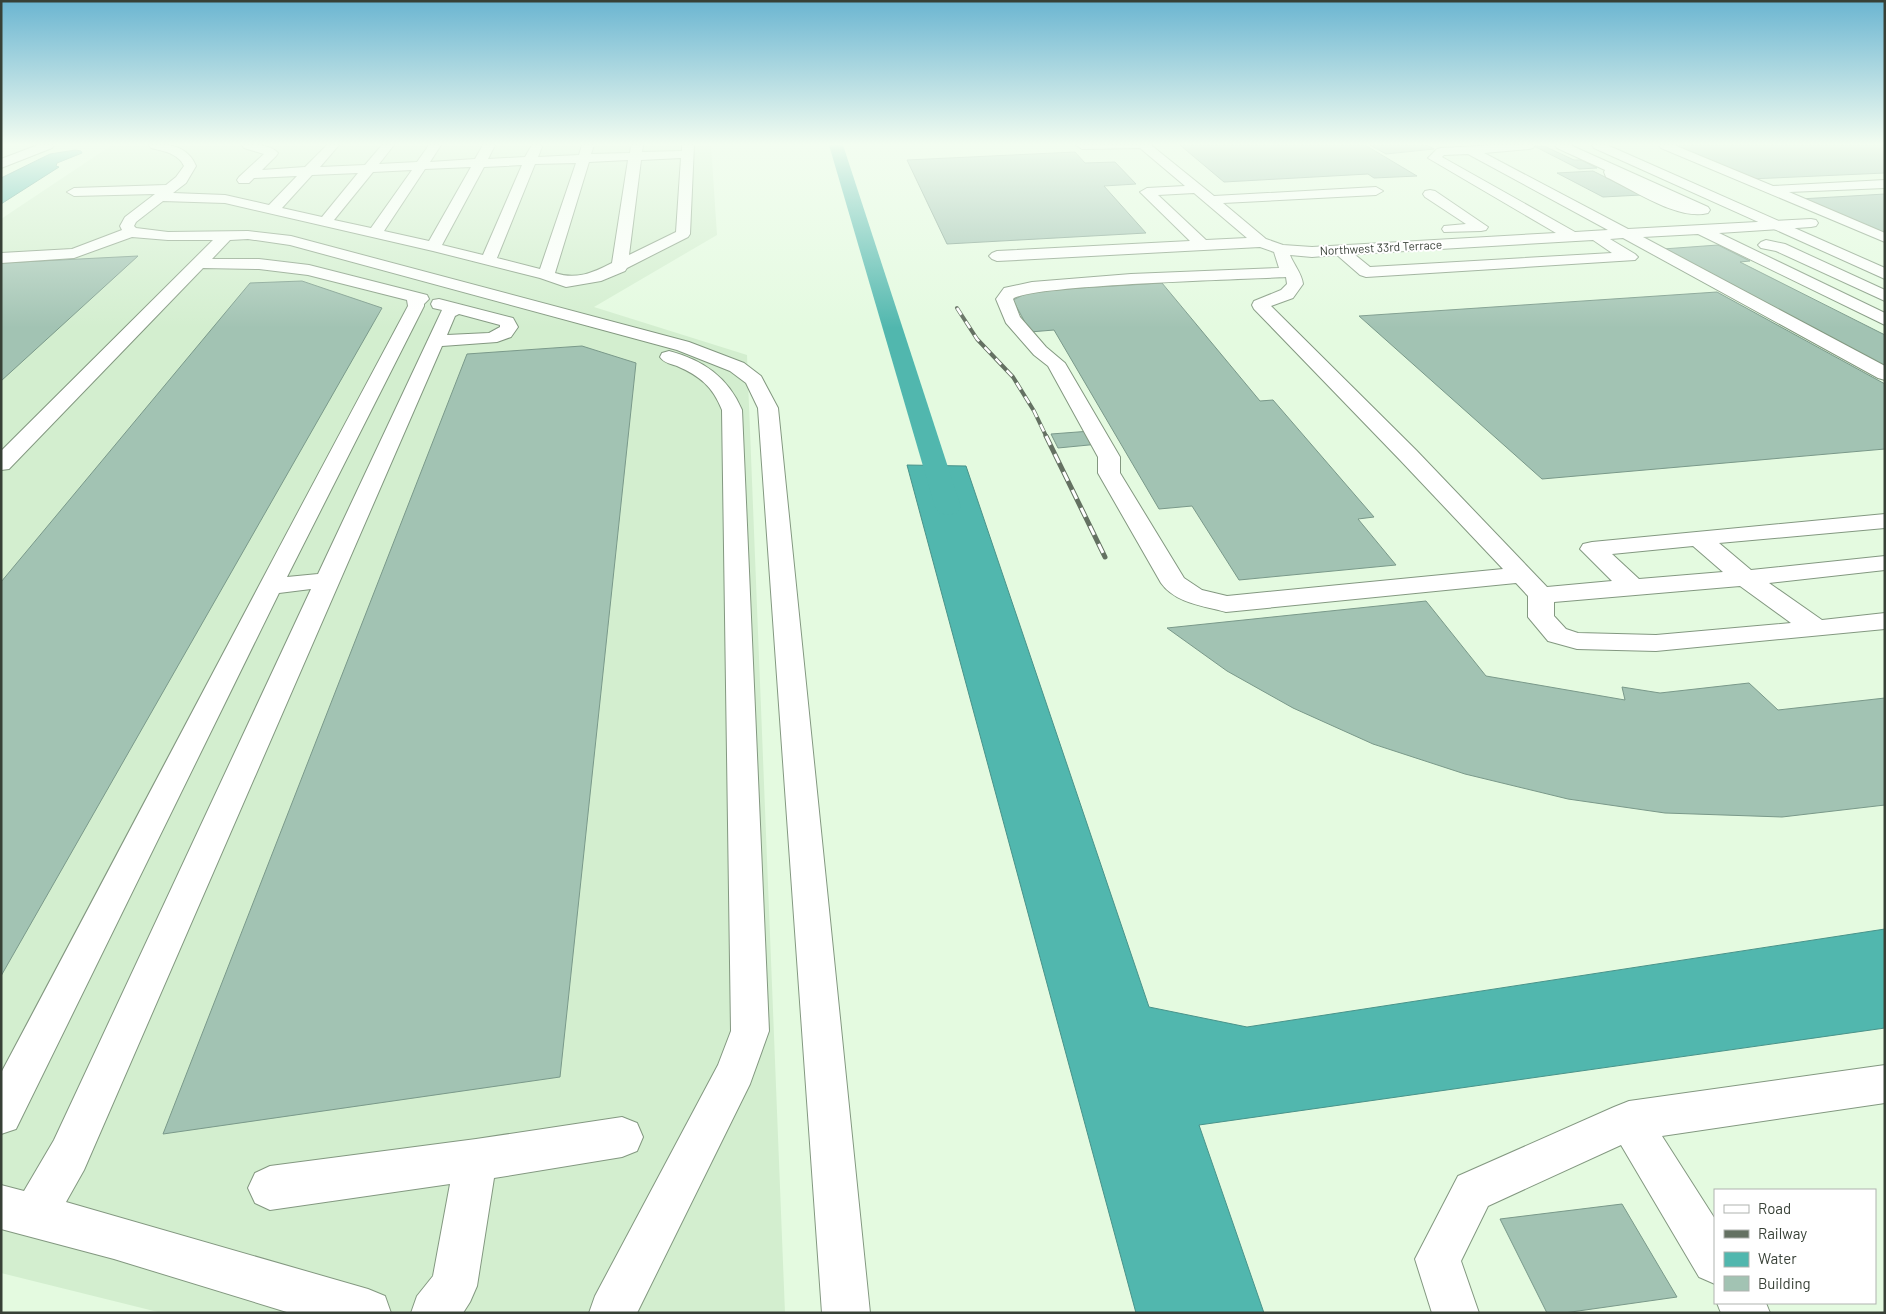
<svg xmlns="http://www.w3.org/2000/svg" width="1886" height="1314" font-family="Barlow,sans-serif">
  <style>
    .built { fill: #d3eecf }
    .water { fill: #51b7ae; stroke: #49938a }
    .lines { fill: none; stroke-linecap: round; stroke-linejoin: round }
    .canal { fill: #51b7ae; fill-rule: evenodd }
    .building { fill: #a2c3b3; stroke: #7a998a }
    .minor-casing { stroke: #839880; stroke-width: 2 }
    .major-casing { stroke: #839880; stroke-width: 2 }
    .minor { fill: #fff; fill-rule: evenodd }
    .major { fill: #fff; fill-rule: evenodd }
    .rail-far1-casing { stroke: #647162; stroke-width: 4 }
    .rail-casing { stroke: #647162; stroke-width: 5 }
    .rail-far1 { stroke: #fff; stroke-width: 2.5; stroke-dasharray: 8; stroke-linecap: butt }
    .rail { stroke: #fff; stroke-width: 3; stroke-dasharray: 10; stroke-linecap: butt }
    .labels { text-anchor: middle; stroke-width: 4; stroke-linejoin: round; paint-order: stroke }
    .far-street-label { font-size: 12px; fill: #374036; stroke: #fff }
  </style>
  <rect width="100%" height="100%" fill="#e4fae0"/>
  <polygon class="built" points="112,145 711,145 717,235 594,307 747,355 785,1313 162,1313 1,1273 1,219"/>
  <g class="water">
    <polygon points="75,150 81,151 82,153 57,163 56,166 59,167 1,204 1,178 50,154"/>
    <polygon points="907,465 966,466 1149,1007 1247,1027 1885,929 1885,1028 1199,1125 1264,1313 1136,1313"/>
  </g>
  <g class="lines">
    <polygon class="canal" points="829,145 843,145 961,507 957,513 948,515 939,513 935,507"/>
  </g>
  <g class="building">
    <polygon points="1180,145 1365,145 1417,176 1374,178 1368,174 1224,182"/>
    <polygon points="1370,145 1426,145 1434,149 1386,154"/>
    <polygon points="1670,145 1885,145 1885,173 1750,179"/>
    <polygon points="1534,146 1544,146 1574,160 1581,160 1597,168 1579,169"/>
    <polygon points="1075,152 1085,163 1115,162 1136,184 1104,186 1146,233 947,244 907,160"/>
    <polygon points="1593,171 1641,195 1603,197 1557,173"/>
    <polygon points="1885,194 1885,235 1800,199"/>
    <polygon points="1718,245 1750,261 1740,262 1885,335 1885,367 1663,249"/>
    <polygon points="138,256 1,381 1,263"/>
    <polygon points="302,281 382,308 1,976 1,582 250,283"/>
    <polygon points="1162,283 1260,401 1273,400 1374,517 1358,519 1396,565 1239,580 1192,506 1159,509 1054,330 1030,332 1013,300 1031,291"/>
    <polygon points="1717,292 1885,384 1885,449 1542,479 1359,316"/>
    <polygon points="582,346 636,363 560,1077 163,1134 467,354"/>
    <polygon points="1091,431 1099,444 1058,448 1051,434"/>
    <polygon points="1426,601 1486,676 1625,700 1622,687 1660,693 1749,683 1778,710 1885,698 1885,805 1782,817 1665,813 1568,799 1465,774 1373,744 1293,708 1227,671 1167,628"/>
    <polygon points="1622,1204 1677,1297 1564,1313 1547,1313 1500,1219"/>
  </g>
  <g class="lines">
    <defs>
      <g id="minor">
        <polygon points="38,145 54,145 52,148 1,168 1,159"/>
        <path d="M149 145C168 143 188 146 196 166L186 183 173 193 225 195 269 205 297 176 254 178 249 183H239L237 180 239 177 264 154 244 148 242 145C254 145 270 144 278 153L276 156 262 170 305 167 327 145H339L320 167 365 165 382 145H394L379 164 417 162 429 145H441L430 162 475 159 483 145H495L488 159 525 157 532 145H540L542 147 538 157 579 155 582 145H594L591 154 630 153 631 145H643L642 152 682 151V145H694L690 234 688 237 627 268 625 271 601 281 566 287 540 278 433 251 225 203 163 201 136 222 134 226 136 228 168 232 248 231 291 236 689 342 744 363 761 376 778 408 870 1313H822L758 408 746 383 730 371 677 350 290 245 248 239 230 240 212 259H259L309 265 427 295 429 299 424 304V306L287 577 318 574 442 310 433 308 431 304 433 300 439 299 513 318 518 327 511 337 497 342 442 346 84 1170 66 1202 368 1289 385 1296 391 1313H290L114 1259 1 1229V1185L24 1191 54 1140 311 589 279 593 16 1129 1 1134V1073C137 818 271 561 408 306L407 300 308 275 259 269 203 268 9 469 1 470V451L213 240H168L132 237 74 258 1 263V253L72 249 122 230 120 226 125 217 155 194 74 196 67 192 74 188 166 185 176 177 184 166C178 153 163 151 151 148ZM681 158 676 232 629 255 641 160ZM628 160 612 263C593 273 576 280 555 273L589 162ZM576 163 540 269 497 258 535 164ZM522 165 483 255 442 245 484 167ZM471 167 429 241 384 231 425 169ZM412 170 371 228 334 220 373 172ZM358 173 322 217 282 208 312 175ZM459 314 500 325V327L489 333 447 335 455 316Z"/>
        <path d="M1076 145H1151L1214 196 1376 187 1383 191 1376 195 1223 203 1266 239 1283 245 1312 247 1556 233 1428 158 1437 149 1441 148 1497 145H1535L1533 148 1529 149 1484 153 1628 229 1811 219 1816 220 1818 223 1816 226 1811 227 1719 233 1885 313V325L1698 234 1643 237 1885 366V380L1878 378 1623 238 1610 239 1635 254 1638 257 1635 260 1366 277 1360 275 1337 255 1312 257 1290 255C1294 265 1302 274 1303 284L1293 298 1271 306 1416 450 1547 587 1612 581 1580 549 1583 544 1592 542 1885 514V528L1719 543 1751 570 1885 556V570L1769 583 1822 620 1885 613V629L1656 651 1577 649 1548 641 1528 617V596L1516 583 1226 612C1204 606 1175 603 1161 583L1098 473V457L1048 366 1034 355 1006 323 996 299 1004 288 1032 282 1131 274 1279 268 1274 252 1260 247 997 261 992 259 989 256 992 253 997 251 1190 241 1140 192 1147 188 1185 186 1140 148 1082 149ZM1468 154 1608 230 1575 232 1442 157 1444 155ZM1194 193 1247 238 1206 240 1158 195ZM1593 240 1612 253 1370 267 1354 254ZM1286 277 1287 284 1281 290 1254 301 1252 305 1254 309 1400 460 1503 569 1227 596 1202 590 1184 578 1120 473V457L1065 363 1046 347 1020 317 1013 299C1025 285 1251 279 1286 277ZM1693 546 1723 572 1639 579 1612 554ZM1740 586 1791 623 1656 635 1578 633 1566 629 1554 616V602Z"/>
        <path d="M1555 145H1570L1708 207 1710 210 1708 213C1678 221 1634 190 1606 177L1604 172 1605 170 1557 148Z"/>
        <polygon points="1659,145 1674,145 1773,186 1885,180 1885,188 1789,192 1885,233 1885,242 1661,148"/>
        <polygon points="1430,190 1435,191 1488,227 1486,230 1481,231 1444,232 1442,229 1444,226 1466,224 1425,197 1423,194 1425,191"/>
        <polygon points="1766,240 1785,244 1885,290 1885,301 1776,251 1761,248 1758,245 1761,242"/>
        <path d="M669 351C703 360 728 377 742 410L769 1031 750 1084 637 1313H589L595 1296 718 1065 731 1031 722 410C713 387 700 376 677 366 671 364 664 363 660 357L662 353Z"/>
        <polygon points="1885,1065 1885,1103 1662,1136 1715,1219 1715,1284 1699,1277 1621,1145 1488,1206 1461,1261 1479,1313 1432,1313 1415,1259 1458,1176 1614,1107 1629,1101"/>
        <polygon points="622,1117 637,1123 643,1137 637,1151 622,1157 494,1178 477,1286 470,1302 463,1313 411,1313 417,1296 433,1276 450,1184 270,1210 255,1203 248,1188 255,1173 270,1166 476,1139"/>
        <polygon points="1717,1303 1766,1303 1770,1313 1721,1313"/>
      </g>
      <polygon id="major" points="1592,145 1607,145 1885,268 1885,279 1594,148"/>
    </defs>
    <use href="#minor" class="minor-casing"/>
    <use href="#major" class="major-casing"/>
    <use href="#minor" class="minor"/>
    <use href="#major" class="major"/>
    <defs>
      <polyline id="rail-far1" points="957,308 977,339 1013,377 1034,411 1047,438"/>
      <polyline id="rail" points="1046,436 1105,557"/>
    </defs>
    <use href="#rail-far1" class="rail-far1-casing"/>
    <use href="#rail" class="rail-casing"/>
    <use href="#rail-far1" class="rail-far1"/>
    <use href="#rail" class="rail"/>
  </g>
  <linearGradient id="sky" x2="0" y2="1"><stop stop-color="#6bb5d1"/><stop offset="0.44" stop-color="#f3fdf1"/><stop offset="1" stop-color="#f3fdf1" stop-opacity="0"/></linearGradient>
  <rect width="1886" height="328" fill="url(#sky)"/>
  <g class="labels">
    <g class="far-street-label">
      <text transform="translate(1381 248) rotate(-3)" y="4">Northwest 33rd Terrace</text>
    </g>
  </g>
  <rect width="1886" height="1314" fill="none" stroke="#374036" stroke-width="5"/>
  <rect x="1714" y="1189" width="162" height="115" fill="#ffffff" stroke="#afb3af"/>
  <rect x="1724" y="1205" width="25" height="8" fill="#ffffff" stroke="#afb3af"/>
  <text x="1758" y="1214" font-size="15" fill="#374036">Road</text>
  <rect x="1724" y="1230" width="25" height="8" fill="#647162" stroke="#afb3af"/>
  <text x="1758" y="1239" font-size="15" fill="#374036">Railway</text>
  <rect x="1724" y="1252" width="25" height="15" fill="#51b7ae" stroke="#afb3af"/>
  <text x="1758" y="1264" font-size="15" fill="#374036">Water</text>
  <rect x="1724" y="1276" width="25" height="15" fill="#a2c3b3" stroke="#afb3af"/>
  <text x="1758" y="1289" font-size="15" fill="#374036">Building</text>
</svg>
